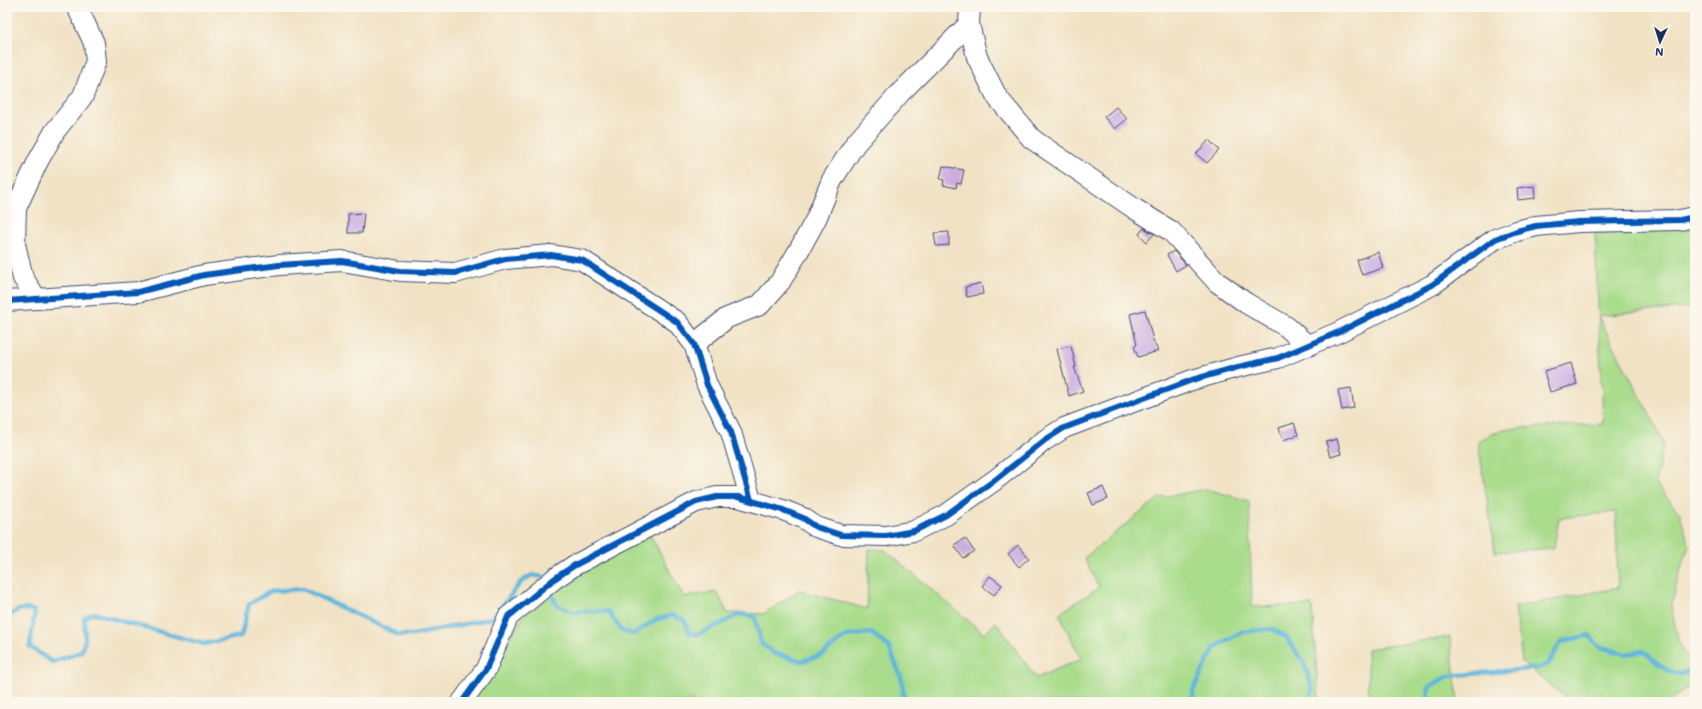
<svg xmlns="http://www.w3.org/2000/svg" width="1702" height="709" font-family="Mali,sans-serif">
  <style>
    .green { fill: #a9dc8b; stroke: #628674 }
    .lines { fill: none; stroke-linecap: round; stroke-linejoin: round }
    .stream { stroke: #60b6dc; stroke-width: 4.5 }
    .building { fill: #ccade1 }
    .minor-casing { stroke: #3b4a6d; stroke-width: 22 }
    .minor { stroke: #fff; stroke-width: 20 }
    .cycleway-casing { stroke: #fbf7ec; stroke-width: 8 }
    .cycleway { stroke: #0057b8; stroke-width: 6 }
  </style>
  <rect width="100%" height="100%" fill="#fbf7ec"/>
  <filter id="ink" filterUnits="userSpaceOnUse"><feTurbulence type="fractalNoise" baseFrequency=".025" numOctaves="2"/><feDisplacementMap in="SourceGraphic" scale="8" xChannelSelector="R" yChannelSelector="G"/><feConvolveMatrix kernelMatrix="1 2 1 2 8 2 1 2 1" color-interpolation-filters="sRGB"/></filter>
  <filter id="wash" filterUnits="userSpaceOnUse"><feTurbulence type="fractalNoise" baseFrequency=".012" numOctaves="4" result="noise"/><feDisplacementMap in="SourceGraphic" scale="16" xChannelSelector="R" yChannelSelector="G"/><feGaussianBlur stdDeviation="0.9" result="paint"/><feColorMatrix in="noise" values="0 0 0 0 0 0 0 0 0 0 0 0 0 0 0 0 0 1.4 0 .05"/><feComposite in="paint" operator="in"/></filter>
  <g filter="url(#wash)">
    <rect width="100%" height="100%" fill="#f1e2c4"/>
    <g class="green">
      <polygon points="1695,221 1695,307 1598,316 1664,442 1655,483 1680,514 1689,545 1679,575 1671,607 1679,643 1695,668 1695,682 1668,702 1571,702 1522,662 1515,607 1618,588 1616,512 1559,518 1554,548 1495,552 1478,441 1503,429 1603,424 1595,233"/>
      <polygon points="1206,489 1249,501 1252,607 1312,605 1319,702 471,702 507,641 528,610 642,520 684,597 717,592 727,613 764,614 799,590 867,609 869,549 885,550 984,634 996,622 1036,678 1081,659 1059,614 1099,587 1084,558 1159,498"/>
      <polygon points="1450,637 1458,702 1369,702 1367,649"/>
    </g>
    <g class="lines">
      <g class="stream">
        <polyline points="549,589 557,605 573,612 608,611 622,631 634,634 655,620 673,615 685,621 689,632 697,635 741,614 755,617 761,643 773,653 802,661 822,655 846,636 871,633 889,647 902,680 904,702"/>
        <path d="M7 618C16 609 23 607 35 611L30 647 52 662 81 652 85 641 84 618 93 613 204 644 241 636 249 604 271 591 303 589 399 635H413L493 618 521 582 532 575 543 577 545 580"/>
        <polyline points="1193,702 1193,691 1214,648 1241,632 1272,629 1286,637 1304,663 1312,688 1311,702"/>
        <path d="M1429 702 1428 699 1429 687 1448 676 1539 668 1548 664 1561 642 1589 635 1598 646 1625 654 1643 651C1662 666 1670 680 1695 670"/>
      </g>
    </g>
    <g id="blocks">
      <g class="building">
        <polygon points="1116,107 1127,119 1115,129 1104,117"/>
        <polygon points="1209,140 1219,150 1207,163 1196,154"/>
        <polygon points="943,166 964,170 961,184 957,183 956,188 943,185 944,180 940,179"/>
        <polygon points="1534,186 1535,198 1518,200 1517,188"/>
        <polygon points="364,213 362,233 348,233 348,214"/>
        <polygon points="1144,228 1154,234 1147,242 1139,234"/>
        <polygon points="949,232 949,245 936,246 934,233"/>
        <polygon points="1174,251 1186,265 1176,271 1167,255"/>
        <polygon points="1378,252 1383,268 1362,275 1357,260"/>
        <polygon points="981,283 983,294 967,297 965,287"/>
        <polygon points="1145,310 1153,340 1158,351 1138,357 1134,346 1137,345 1130,314"/>
        <polygon points="1071,346 1076,367 1074,367 1083,391 1069,396 1057,349"/>
        <polygon points="1571,363 1577,384 1550,392 1544,371"/>
        <polygon points="1351,388 1354,408 1342,410 1338,390"/>
        <polygon points="1294,423 1298,435 1283,440 1279,428"/>
        <polygon points="1337,439 1341,454 1330,457 1326,442"/>
        <polygon points="1103,487 1108,499 1093,505 1088,493"/>
        <polygon points="965,538 974,551 963,558 954,545"/>
        <polygon points="1018,545 1029,558 1019,567 1008,554"/>
        <polygon points="990,576 1002,585 994,595 982,586"/>
      </g>
    </g>
  </g>
  <g filter="url(#ink)">
    <use href="#blocks" fill-opacity="0" stroke="#3b4a6d" stroke-width="1"/>
    <g class="lines">
      <defs>
        <g id="minor">
          <polyline points="970,7 969,24 977,57 997,97 1032,139 1135,209 1171,231 1217,282 1246,303 1287,327 1308,346"/>
          <polyline points="37,299 23,278 15,244 16,208 38,161 55,131 83,96 96,61 94,43 79,11 80,7"/>
          <polyline points="7,301 138,292 204,275 279,265 342,261 400,271 455,273 505,259 551,255 582,260 677,322 694,344 707,385 731,432 751,500"/>
          <polyline points="694,344 727,318 760,305 780,282 798,252 816,219 832,180 855,144 901,92 969,24"/>
          <polyline points="462,702 486,669 508,617 554,579 575,565 696,502 717,497 738,497 783,510 803,518 816,527 841,535 886,536 914,531 946,515 995,480 1045,440 1064,428 1192,380 1238,367 1278,358 1339,332 1432,285 1495,239 1517,231 1536,226 1579,222 1680,220 1695,217"/>
        </g>
      </defs>
      <use href="#minor" class="minor-casing"/>
      <use href="#minor" class="minor"/>
      <defs>
        <g id="cycleway">
          <polyline points="7,301 138,292 204,275 279,265 342,261 400,271 455,273 505,259 551,255 582,260 677,322 694,344 707,385 731,432 751,500"/>
          <polyline points="462,702 486,669 508,617 554,579 575,565 696,502 717,497 738,497 783,510 803,518 816,527 841,535 886,536 914,531 946,515 995,480 1045,440 1064,428 1192,380 1238,367 1278,358 1339,332 1432,285 1495,239 1517,231 1536,226 1579,222 1680,220 1695,217"/>
        </g>
      </defs>
      <use href="#cycleway" class="cycleway-casing"/>
      <use href="#cycleway" class="cycleway"/>
    </g>
  </g>
  <rect width="1702" height="709" fill="none" stroke="#fbf7ec" stroke-width="24"/>
  <g transform="translate(1660 42) rotate(184)" stroke="#fbf7ec" stroke-width="3" paint-order="stroke">
  <path d="M0-3L7 15L0 10L-7 15Z" fill="#1b2f5e"/>
  <text y="-6" font-size="11" font-weight="bold" text-anchor="middle" fill="#1b2f5e">N</text>
  </g>
</svg>
